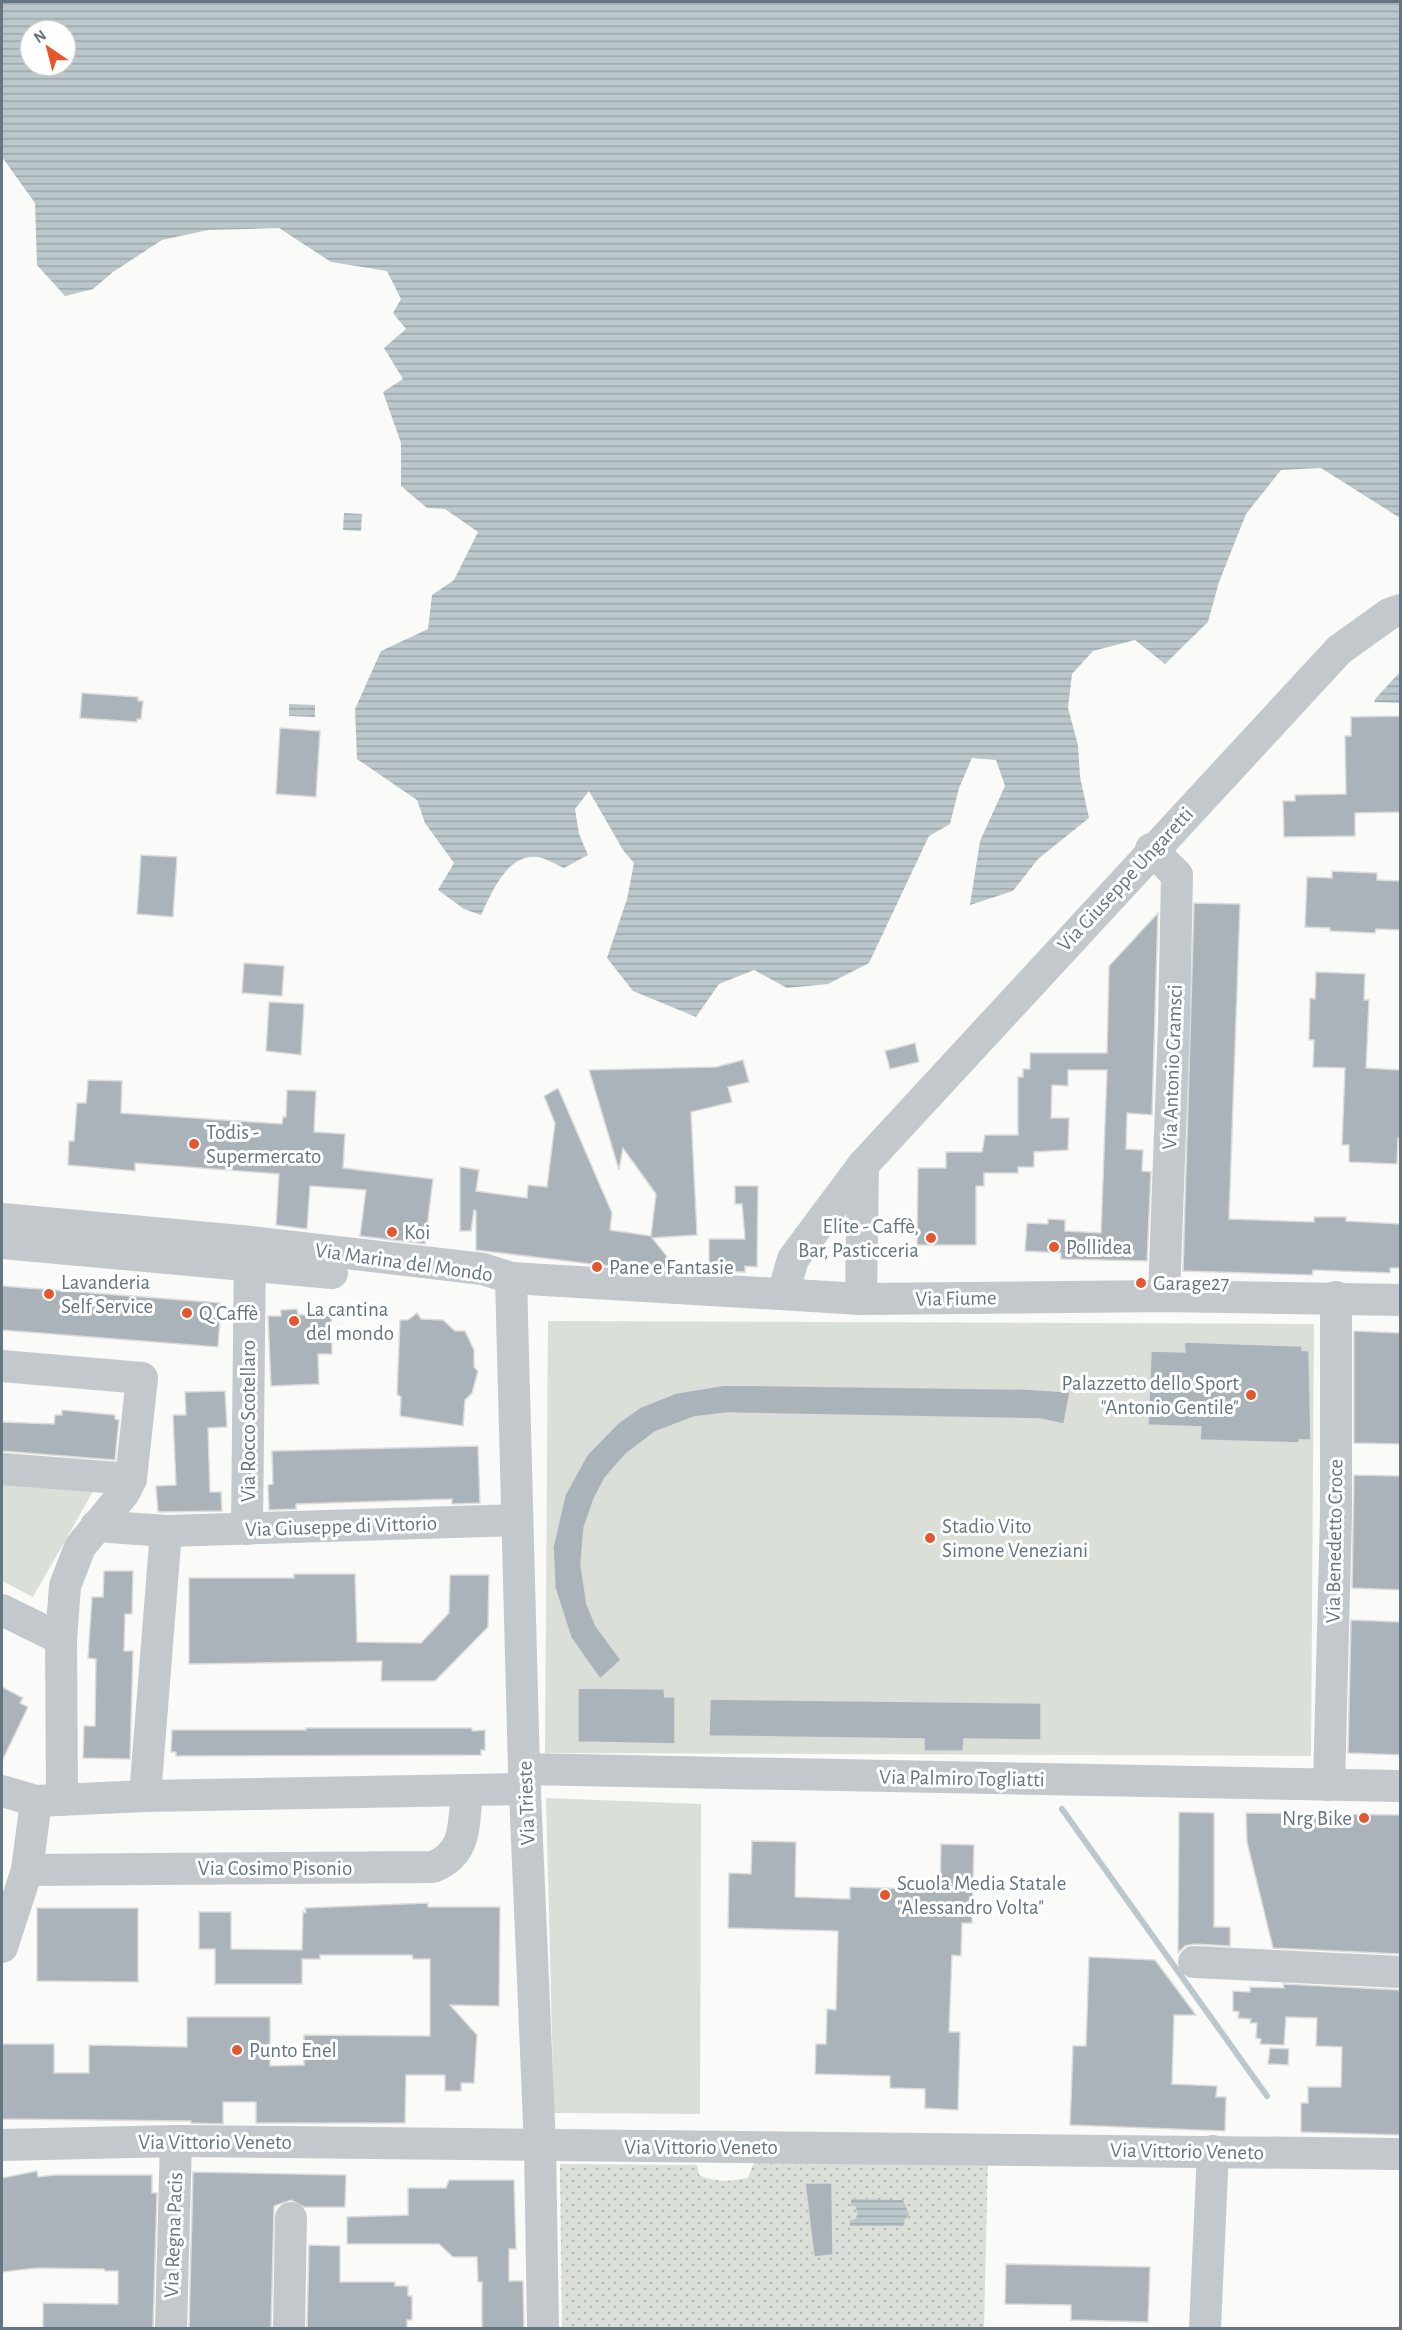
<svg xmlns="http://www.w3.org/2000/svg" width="1402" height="2330" font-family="'Alegreya Sans',sans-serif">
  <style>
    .green { fill: #dadfd7 }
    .garden { fill: url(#garden-dots) }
    .water { fill: url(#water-rules); fill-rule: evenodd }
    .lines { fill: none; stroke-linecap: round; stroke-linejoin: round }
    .stream { stroke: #bbc7cb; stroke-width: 6 }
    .building { fill: #aab3b9; stroke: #dcdcda; stroke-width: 1.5 }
    .minor { stroke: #c3c8cc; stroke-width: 32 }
    .poi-dot { fill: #e4572e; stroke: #fff; stroke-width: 2 }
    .labels { text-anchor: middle; stroke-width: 6; stroke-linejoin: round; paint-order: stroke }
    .street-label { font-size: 21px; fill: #657683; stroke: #fff }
    .poi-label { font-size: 21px; fill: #657683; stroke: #fff; text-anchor: start }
  </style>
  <defs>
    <pattern id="garden-dots" width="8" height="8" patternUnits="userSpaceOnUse" patternTransform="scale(1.5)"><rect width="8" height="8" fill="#dadfd7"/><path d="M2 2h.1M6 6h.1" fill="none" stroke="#b4b9b4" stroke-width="1.8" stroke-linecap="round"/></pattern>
    <pattern id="water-rules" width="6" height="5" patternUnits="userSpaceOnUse" patternTransform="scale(1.5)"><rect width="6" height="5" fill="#bbc7cb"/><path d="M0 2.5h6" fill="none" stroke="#9ca6aa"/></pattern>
  </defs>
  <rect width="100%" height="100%" fill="#fafaf8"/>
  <g class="green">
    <polygon points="548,1321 1314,1324 1311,1756 545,1753"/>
    <polygon points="2,1482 95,1488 33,1597 2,1581"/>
    <polygon points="546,1798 701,1804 700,2114 554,2113"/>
  </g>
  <path class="garden" d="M988 2157 984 2328H562L560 2164 697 2165 699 2175C716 2183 730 2181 748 2178L754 2162Z"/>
  <g class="water">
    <path d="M2 2H1400V518L1321 468 1281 470 1246 514 1219 582 1208 622 1165 664 1135 640 1093 651 1072 674 1068 708 1078 745 1080 777 1089 818 1038 859 1013 891 970 905 980 841 1005 786 996 760 972 758 959 788 950 824 929 836 869 963 828 984 787 988 754 970 719 984 696 1017 633 991 607 958 627 899 634 863 623 850 589 791 575 809 579 834 588 855 564 868C557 865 549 860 542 858 509 849 492 892 481 915L464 909 438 890 454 863 425 823 417 800 357 759 355 709 381 651 428 629 432 595 454 580 478 532 445 509 427 508 401 486V443L383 392 403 379 384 348 406 329 393 313 401 299 387 271 331 262 279 228 208 230 162 240 113 272 93 289 65 296 37 265 35 203 2 157ZM30 30H66V66H30Z"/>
    <polygon points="344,513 362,514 361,531 343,530"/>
    <polygon points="1400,672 1400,703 1374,702 1376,698"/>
    <polygon points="289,704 315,705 315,717 289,716"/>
    <polygon points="851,2199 903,2200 909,2214 903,2222 904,2226 850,2226 850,2221 856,2218 858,2212 855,2206 851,2206"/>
  </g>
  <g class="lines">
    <polyline class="stream" points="1062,1809 1267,2096"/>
  </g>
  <g class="building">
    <polygon points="82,693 138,697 138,701 143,701 141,719 137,719 137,722 80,718"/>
    <polygon points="1401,716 1401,812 1355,813 1355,836 1284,837 1283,801 1295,801 1295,795 1346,794 1345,736 1351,736 1351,717"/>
    <polygon points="280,728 320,731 316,797 276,794"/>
    <polygon points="141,855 177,857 173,917 137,914"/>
    <polygon points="1332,871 1377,873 1377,880 1401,881 1400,930 1376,929 1375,933 1330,931 1330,928 1305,927 1307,877 1332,878"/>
    <polygon points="1194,903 1240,904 1229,1219 1314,1222 1314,1217 1346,1217 1346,1221 1401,1224 1401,1268 1390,1268 1390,1273 1313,1270 1312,1275 1183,1271"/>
    <polygon points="1158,913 1152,1115 1127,1113 1126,1149 1143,1150 1142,1171 1151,1172 1147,1261 1061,1259 1061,1253 1025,1251 1027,1223 1048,1224 1048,1219 1065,1220 1065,1231 1101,1233 1107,1070 1068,1070 1068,1086 1052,1085 1051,1118 1069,1118 1068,1150 1034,1152 1034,1167 1018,1167 1018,1173 984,1173 984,1186 976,1186 976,1245 917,1245 918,1168 946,1168 946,1152 982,1152 985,1135 1018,1135 1018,1077 1023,1077 1023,1069 1030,1069 1030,1053 1107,1053 1109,966"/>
    <polygon points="244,963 284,966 282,996 242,993"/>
    <polygon points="1316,972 1365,974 1364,1000 1369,1000 1366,1068 1400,1070 1401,1138 1398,1138 1397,1164 1349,1162 1349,1145 1342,1145 1345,1068 1313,1067 1314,1040 1309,1040 1310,998 1315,999"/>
    <polygon points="269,1002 304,1004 301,1055 266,1051"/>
    <polygon points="915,1043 919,1062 890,1069 885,1051"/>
    <polygon points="743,1060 749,1082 728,1087 732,1102 691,1112 697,1235 652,1238 678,1270 600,1265 476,1250 476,1211 474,1210 471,1231 460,1231 460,1167 479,1170 476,1191 527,1198 528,1185 547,1187 555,1123 544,1096 558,1088 612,1213 610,1230 651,1236 656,1194 623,1148 619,1170 589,1070 716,1067"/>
    <polygon points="88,1080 122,1081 121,1113 282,1124 283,1117 286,1117 287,1090 316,1091 314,1132 345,1134 343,1168 433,1179 425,1244 360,1236 366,1190 310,1186 307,1229 276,1225 279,1174 135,1163 135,1171 68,1165 69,1141 74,1141 77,1103 86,1103"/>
    <polygon points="735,1186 758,1186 757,1267 745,1266 745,1272 709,1271 709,1239 745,1239 742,1204 735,1204"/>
    <polygon points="2,1286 221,1303 218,1347 2,1330"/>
    <polygon points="297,1309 298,1315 331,1314 332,1354 318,1354 319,1384 271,1386 268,1316 281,1316 281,1310"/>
    <polygon points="417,1313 421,1319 443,1320 455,1331 465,1331 474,1350 474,1367 478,1371 472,1393 465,1400 463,1426 400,1416 401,1397 397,1394 400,1320 408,1320"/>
    <polygon points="1354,1331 1401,1333 1401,1444 1354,1443"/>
    <polygon points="1184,1342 1302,1346 1302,1350 1309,1351 1311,1440 1299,1440 1299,1443 1200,1440 1201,1427 1148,1425 1151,1351 1185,1352"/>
    <polygon points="725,1385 1026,1389 1070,1392 1064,1424 1040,1419 728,1413 694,1417 655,1432 626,1454 605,1478 594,1499 584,1528 581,1565 587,1604 596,1626 621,1660 600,1679 571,1638 555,1588 553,1547 565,1495 587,1455 618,1423 641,1407 676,1393"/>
    <polygon points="225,1391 227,1427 208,1428 210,1492 221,1492 222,1511 158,1512 156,1486 176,1485 173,1415 186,1415 185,1392"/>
    <polygon points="62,1410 115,1415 115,1419 119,1420 115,1460 2,1451 2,1422 54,1424 55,1415 62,1415"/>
    <polygon points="478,1446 480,1503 452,1504 452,1499 296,1504 296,1509 269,1510 268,1485 273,1484 272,1451"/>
    <polygon points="1354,1475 1401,1476 1401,1590 1352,1588"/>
    <polygon points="104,1571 133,1571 132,1614 125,1614 124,1651 133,1651 130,1759 83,1758 84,1726 95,1726 96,1659 88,1658 92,1597 103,1597"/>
    <polygon points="294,1574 355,1574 357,1642 421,1643 449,1613 450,1575 489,1575 488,1627 435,1681 381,1681 382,1661 189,1664 189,1578 294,1578"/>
    <polygon points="1351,1620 1401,1622 1401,1755 1348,1753"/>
    <polygon points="2,1687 23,1698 20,1703 28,1707 2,1761"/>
    <polygon points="578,1688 664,1689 665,1697 675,1697 675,1744 578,1742"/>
    <polygon points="710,1699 1041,1703 1041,1740 964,1739 963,1751 924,1751 924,1739 709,1736"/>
    <polygon points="306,1728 472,1728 472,1731 485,1730 485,1750 481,1750 481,1755 176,1756 176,1752 171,1752 172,1730 306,1730"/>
    <polygon points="1179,1812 1214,1813 1214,1927 1230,1927 1230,1946 1194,1944 1185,1946 1178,1953"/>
    <polygon points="1246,1813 1401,1815 1401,1954 1273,1948 1247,1842"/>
    <polygon points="752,1841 796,1842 795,1897 850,1899 850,1887 940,1890 941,1844 974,1845 972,1923 962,1923 961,1956 952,1955 949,2032 960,2032 958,2110 925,2108 925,2089 890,2088 890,2076 815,2074 816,2044 826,2044 827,2009 836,2010 838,1931 728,1928 729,1873 751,1874"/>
    <polygon points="428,1903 428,1907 500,1907 499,2006 450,2005 477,2035 474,2083 461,2083 461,2091 445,2091 445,2075 406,2075 405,2123 256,2123 256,2102 223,2102 223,2124 191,2123 191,2121 2,2119 2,2044 54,2044 54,2073 89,2073 89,2045 187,2047 187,2017 270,2017 270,2066 304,2065 304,2035 430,2036 430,1959 413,1959 412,1955 320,1955 320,1959 302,1959 302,1984 215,1984 215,1949 199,1949 199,1912 231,1912 231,1949 302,1950 303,1912 306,1913 305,1908"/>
    <polygon points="37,1908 138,1908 138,1982 37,1981"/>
    <polygon points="1089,1957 1155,1960 1196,2015 1174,2015 1172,2084 1217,2086 1216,2097 1226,2097 1225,2131 1070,2125 1073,2046 1086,2046"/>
    <polygon points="1283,1984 1401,1990 1401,2135 1301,2132 1301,2103 1308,2103 1308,2087 1341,2087 1342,2047 1316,2046 1317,2018 1286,2017 1284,2045 1260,2044 1261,2039 1256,2038 1257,2023 1250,2023 1251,2019 1238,2018 1239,2012 1233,2011 1233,1991 1250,1992 1250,1987 1284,1988"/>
    <polygon points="1270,2048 1289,2049 1288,2065 1268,2064"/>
    <polygon points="37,2171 38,2177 54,2175 152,2175 152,2193 157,2193 153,2328 43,2328 43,2303 118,2304 118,2271 105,2271 104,2269 38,2268 2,2272 2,2178"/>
    <polygon points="193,2172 346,2175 345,2207 304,2207 291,2200 274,2206 271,2328 189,2328"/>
    <polygon points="449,2180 514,2180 516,2249 509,2249 509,2281 523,2281 524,2328 482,2328 482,2282 478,2282 477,2257 453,2257 439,2244 347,2244 347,2217 408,2215 408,2188 446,2188"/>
    <polygon points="805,2183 832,2183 833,2255 814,2257"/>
    <polygon points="309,2245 340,2246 340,2282 395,2282 395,2286 408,2286 408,2296 412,2296 412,2320 407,2320 407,2328 307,2328"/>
    <polygon points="1006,2264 1150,2267 1148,2322 1071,2320 1071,2305 1005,2304"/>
  </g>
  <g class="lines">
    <g class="minor">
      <polyline points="1151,849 1177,875 1174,1024 1164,1296"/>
      <polyline points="2,1219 251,1242 483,1269 511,1278 861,1299 1164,1296 1400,1300"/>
      <polyline points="2,1243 332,1273"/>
      <polyline points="511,1278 524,1769 540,2146 543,2328"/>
      <polyline points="783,1294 793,1259 863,1165 1339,650 1389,614 1400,610"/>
      <polyline points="861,1299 863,1165"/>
      <polyline points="2,1366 142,1378 131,1479 124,1493 80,1547 65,1586 61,1639 62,1800"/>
      <polyline points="2,1469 131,1479"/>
      <polyline points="96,1526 166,1531 516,1520"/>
      <polyline points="247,1529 250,1246"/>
      <polyline points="2,1610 61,1639"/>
      <polyline points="524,1769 1400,1786"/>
      <polyline points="1329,1785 1336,1515 1336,1297"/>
      <polyline points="2,1791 36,1801 145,1796 525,1789"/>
      <polyline points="145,1796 166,1531"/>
      <path d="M27 1870 433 1867C468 1853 463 1824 467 1791"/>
      <polyline points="2,1947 27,1870 36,1801"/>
      <polyline points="1194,1962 1400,1972"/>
      <polyline points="2,2145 176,2141 1400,2154"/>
      <polyline points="171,2328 176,2141"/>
      <polyline points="289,2328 291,2218"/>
      <polyline points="1205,2328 1213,2151"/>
    </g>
  </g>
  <g class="poi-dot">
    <circle cx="194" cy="1144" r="6"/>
    <circle cx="392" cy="1232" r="6"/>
    <circle cx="931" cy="1238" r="6"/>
    <circle cx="1054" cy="1247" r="6"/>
    <circle cx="597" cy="1267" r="6"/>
    <circle cx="1141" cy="1283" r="6"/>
    <circle cx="49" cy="1294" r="6"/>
    <circle cx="187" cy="1313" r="6"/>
    <circle cx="294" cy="1321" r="6"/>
    <circle cx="1251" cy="1395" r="6"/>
    <circle cx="930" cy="1538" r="6"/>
    <circle cx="1364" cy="1818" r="6"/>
    <circle cx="885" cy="1895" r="6"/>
    <circle cx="237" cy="2050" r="6"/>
  </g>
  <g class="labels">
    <g class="street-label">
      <text transform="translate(1125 879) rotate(-47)" y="7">Via Giuseppe Ungaretti</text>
      <text transform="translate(1172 1067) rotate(-88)" y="7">Via Antonio Gramsci</text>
      <text transform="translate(404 1262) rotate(8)" y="7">Via Marina del Mondo</text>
      <text transform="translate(956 1298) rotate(-1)" y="7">Via Fiume</text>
      <text transform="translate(248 1421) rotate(-90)" y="7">Via Rocco Scotellaro</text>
      <text transform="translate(341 1526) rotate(-2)" y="7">Via Giuseppe di Vittorio</text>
      <text transform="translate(1334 1541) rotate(-89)" y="7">Via Benedetto Croce</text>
      <text transform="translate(962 1778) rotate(1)" y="7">Via Palmiro Togliatti</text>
      <text transform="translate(526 1803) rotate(-92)" y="7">Via Trieste</text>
      <text x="275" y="1875">Via Cosimo Pisonio</text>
      <text x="215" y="2149">Via Vittorio Veneto</text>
      <text x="701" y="2154">Via Vittorio Veneto</text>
      <text transform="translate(1187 2151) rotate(1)" y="7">Via Vittorio Veneto</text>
      <text transform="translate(173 2235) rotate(-88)" y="7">Via Regna Pacis</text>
    </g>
    <g class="poi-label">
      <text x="206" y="1139">Todis -<tspan x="206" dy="24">Supermercato</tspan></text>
      <text x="919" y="1233" text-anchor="end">Elite - Caffè,<tspan x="919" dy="24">Bar, Pasticceria</tspan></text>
      <text x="404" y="1239">Koi</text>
      <text x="1066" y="1254">Pollidea</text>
      <text x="609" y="1274">Pane e Fantasie</text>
      <text x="61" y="1289">Lavanderia<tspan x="61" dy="24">Self Service</tspan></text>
      <text x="1153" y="1290">Garage27</text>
      <text x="306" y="1316">La cantina<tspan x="306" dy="24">del mondo</tspan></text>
      <text x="199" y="1320">Q Caffè</text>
      <text x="1239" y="1390" text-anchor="end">Palazzetto dello Sport<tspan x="1239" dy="24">"Antonio Gentile"</tspan></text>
      <text x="942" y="1533">Stadio Vito<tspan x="942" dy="24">Simone Veneziani</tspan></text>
      <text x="1352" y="1825" text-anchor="end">Nrg Bike</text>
      <text x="897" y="1890">Scuola Media Statale<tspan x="897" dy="24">"Alessandro Volta"</tspan></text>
      <text x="249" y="2057">Punto Enel</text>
    </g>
  </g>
  <rect width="1402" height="2330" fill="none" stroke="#657683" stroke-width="6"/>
  <g transform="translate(48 48) rotate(325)"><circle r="28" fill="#ffffff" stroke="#c1c8cd" stroke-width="1.5"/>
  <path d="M0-4.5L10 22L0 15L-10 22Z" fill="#e4572e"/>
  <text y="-9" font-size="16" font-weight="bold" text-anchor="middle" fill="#657683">N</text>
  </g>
</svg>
